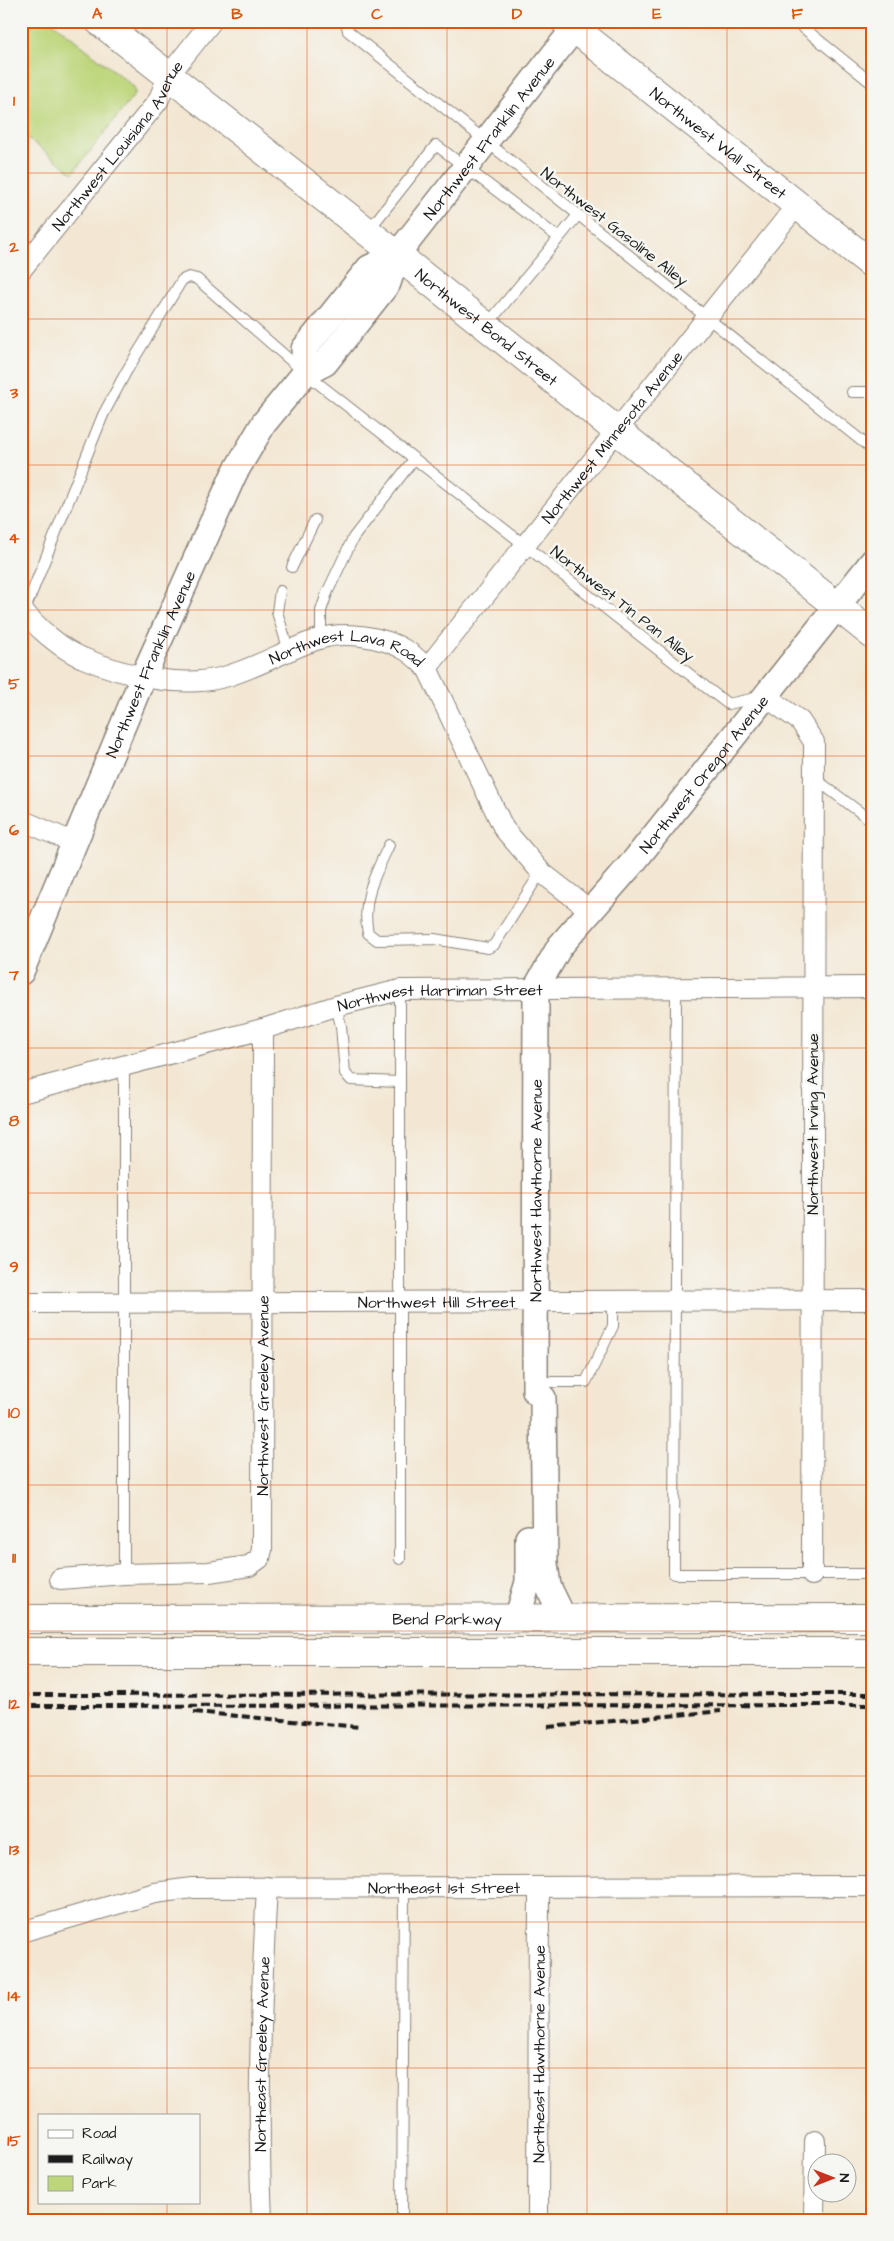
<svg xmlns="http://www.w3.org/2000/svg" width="894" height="2241" font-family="'Architects Daughter',sans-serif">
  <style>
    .green { fill: #bdd67a; stroke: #6c794b }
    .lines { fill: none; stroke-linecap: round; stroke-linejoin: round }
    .service-casing { stroke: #888278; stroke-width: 12 }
    .minor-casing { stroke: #888278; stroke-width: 22 }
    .tertiary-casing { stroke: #888278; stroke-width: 28 }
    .secondary-casing { stroke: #888278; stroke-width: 30 }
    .trunk-casing { stroke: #888278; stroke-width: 30 }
    .service { stroke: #fff; stroke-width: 10 }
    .minor { stroke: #fff; stroke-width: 20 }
    .tertiary { stroke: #fff; stroke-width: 25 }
    .secondary { stroke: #fff; stroke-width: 28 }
    .trunk { stroke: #fff; stroke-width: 28 }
    .rail { stroke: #1c1c1c; stroke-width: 4; stroke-dasharray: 8 4; stroke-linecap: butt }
    .grid { fill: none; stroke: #de560d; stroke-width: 1; stroke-opacity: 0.55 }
    .labels { text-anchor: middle; stroke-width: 5; stroke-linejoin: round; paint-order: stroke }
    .street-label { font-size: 16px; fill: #1c1c1c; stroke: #f6f6f2 }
    .neatline { fill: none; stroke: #de560d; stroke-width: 2 }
    .grid-label { font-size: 16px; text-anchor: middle; font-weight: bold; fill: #de560d }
  </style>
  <rect width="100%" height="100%" fill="#f6f6f2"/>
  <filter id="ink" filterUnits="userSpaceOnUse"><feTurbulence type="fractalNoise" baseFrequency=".02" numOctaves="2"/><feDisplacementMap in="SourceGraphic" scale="10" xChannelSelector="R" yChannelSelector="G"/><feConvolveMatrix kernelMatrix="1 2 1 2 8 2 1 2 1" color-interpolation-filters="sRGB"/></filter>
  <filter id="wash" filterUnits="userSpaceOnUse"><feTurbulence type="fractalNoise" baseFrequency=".0096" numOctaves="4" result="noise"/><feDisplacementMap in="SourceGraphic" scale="20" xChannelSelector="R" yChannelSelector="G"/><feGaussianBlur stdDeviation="1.12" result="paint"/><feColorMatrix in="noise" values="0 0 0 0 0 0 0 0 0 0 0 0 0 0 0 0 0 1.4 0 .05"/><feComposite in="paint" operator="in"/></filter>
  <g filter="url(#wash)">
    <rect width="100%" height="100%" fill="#f3e7d3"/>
    <polygon class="green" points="21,21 51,21 134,87 135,94 73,173 21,133"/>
  </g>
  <g filter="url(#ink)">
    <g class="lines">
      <defs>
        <g id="service">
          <polyline points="346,21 348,31 873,450"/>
          <polyline points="795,21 873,84"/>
          <polyline points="368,231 436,145 559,238"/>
          <polyline points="486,326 578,215"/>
          <polyline points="852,392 873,392"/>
          <polyline points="292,567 315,520"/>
          <polyline points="280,591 277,612 289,651"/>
          <polyline points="24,612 103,415 126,372 182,280 189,277 197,279 305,373 707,688 728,704 760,697"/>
          <polyline points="321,638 321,611 327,593 353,538 414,459"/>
          <polyline points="814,778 873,822"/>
          <path d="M389 845C375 875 361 900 368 933L377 940 434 939 488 948 494 945 541 872"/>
          <polyline points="676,988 674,1574 873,1574"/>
          <polyline points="400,990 400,1559"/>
          <polyline points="336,1006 341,1026 345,1073 351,1080 399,1082"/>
          <polyline points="124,1065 124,1574"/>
          <polyline points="535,1382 586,1382 613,1326 613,1302"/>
          <polyline points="402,2220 404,1887"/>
        </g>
        <g id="minor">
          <path id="s1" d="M21 270 158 101 169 75 212 21"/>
          <path id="s2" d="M21 608C35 626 62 650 83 658 123 675 181 689 224 677 257 668 287 649 319 639 344 630 385 637 407 651 414 655 421 663 427 668L504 829 541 872 590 910"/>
          <path id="s3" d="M427 668 797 205"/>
          <polyline points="765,696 800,721 814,742 812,1575"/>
          <polyline points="21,820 75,843"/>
          <path id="s4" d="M21 1093 263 1029 336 1006 400 990 873 987"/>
          <path id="s5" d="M21 1306 30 1303 873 1300"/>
          <path id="s6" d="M60 1579 124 1574 209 1572 249 1566 260 1558 262 1549 263 1029"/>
          <path id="s7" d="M21 1932 155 1893 192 1888 873 1886"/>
          <path id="s8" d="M262 2220C257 2109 261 1998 267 1887"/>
          <path id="s9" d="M538 2220 539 1887"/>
          <polyline points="814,2220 815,2141"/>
        </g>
        <g id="tertiary">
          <polyline points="305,373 304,349 369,268 397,255"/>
          <path id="s10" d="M21 972 143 677 234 474 264 423 305 373 325 363 388 283 397 255 580 21"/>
          <polyline points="517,1619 528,1582 528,1538"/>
          <path id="s11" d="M564 1619 548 1586 545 1564 543 1398 535 1391 536 988 560 946 635 860 873 561"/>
        </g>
        <g id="secondary">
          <path id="s12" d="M99 21 397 255 873 635"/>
          <path id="s13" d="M565 21 873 265"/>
        </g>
        <g id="trunk">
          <path id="s14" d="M21 1619 873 1618"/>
          <polyline points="21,1652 873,1652"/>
        </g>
      </defs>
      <use href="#service" class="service-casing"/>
      <use href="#minor" class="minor-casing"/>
      <use href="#tertiary" class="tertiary-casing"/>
      <use href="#secondary" class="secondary-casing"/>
      <use href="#trunk" class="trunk-casing"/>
      <use href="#service" class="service"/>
      <use href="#minor" class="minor"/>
      <use href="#tertiary" class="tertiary"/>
      <use href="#secondary" class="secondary"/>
      <use href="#trunk" class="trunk"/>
      <g class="rail">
        <polyline points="21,1695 873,1694"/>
        <polyline points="21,1706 873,1705"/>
        <polyline points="194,1712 359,1727"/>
        <polyline points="548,1727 721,1711"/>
      </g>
    </g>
  </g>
  <path class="grid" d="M167 21V2115M307 21V2220M447 21V2220M587 21V2220M727 21V2220M21 173H873M21 319H873M21 465H873M21 610H873M21 756H873M21 902H873M21 1048H873M21 1193H873M21 1339H873M21 1485H873M21 1631H873M21 1776H873M21 1922H873M21 2068H873M167 2202V2220"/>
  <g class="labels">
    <g class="street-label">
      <text dy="6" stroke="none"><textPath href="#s10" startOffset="968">Northwest Franklin Avenue</textPath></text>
      <text dy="6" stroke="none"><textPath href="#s13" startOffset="196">Northwest Wall Street</textPath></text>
      <text dy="6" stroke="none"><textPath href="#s1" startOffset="158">Northwest Louisiana Avenue</textPath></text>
      <text transform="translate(615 226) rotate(38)" y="6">Northwest Gasoline Alley</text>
      <text dy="6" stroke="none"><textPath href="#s12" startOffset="494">Northwest Bond Street</textPath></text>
      <text dy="6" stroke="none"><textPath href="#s3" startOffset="296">Northwest Minnesota Avenue</textPath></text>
      <text transform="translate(623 603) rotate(38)" y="6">Northwest Tin Pan Alley</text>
      <text dy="6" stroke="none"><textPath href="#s10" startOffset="334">Northwest Franklin Avenue</textPath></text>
      <text dy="6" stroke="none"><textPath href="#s2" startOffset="356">Northwest Lava Road</textPath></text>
      <text dy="6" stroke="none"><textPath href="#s11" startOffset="911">Northwest Oregon Avenue</textPath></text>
      <text dy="6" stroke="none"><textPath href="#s4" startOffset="432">Northwest Harriman Street</textPath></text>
      <text transform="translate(812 1124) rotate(-90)" y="6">Northwest Irving Avenue</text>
      <text dy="6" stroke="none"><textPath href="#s11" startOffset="436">Northwest Hawthorne Avenue</textPath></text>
      <text dy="6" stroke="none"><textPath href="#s5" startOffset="416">Northwest Hill Street</textPath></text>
      <text dy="6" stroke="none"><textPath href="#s6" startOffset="366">Northwest Greeley Avenue</textPath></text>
      <text dy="6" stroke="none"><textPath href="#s14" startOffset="426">Bend Parkway</textPath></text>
      <text dy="6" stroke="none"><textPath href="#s7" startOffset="429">Northeast 1st Street</textPath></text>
      <text dy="6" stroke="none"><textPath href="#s8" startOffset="166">Northeast Greeley Avenue</textPath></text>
      <text dy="6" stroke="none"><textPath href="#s9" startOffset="166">Northeast Hawthorne Avenue</textPath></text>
    </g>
  </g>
  <rect width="894" height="2241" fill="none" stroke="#f6f6f2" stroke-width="55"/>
  <rect x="38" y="2114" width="162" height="90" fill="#f6f6f2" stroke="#9f9f9c"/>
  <rect x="48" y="2130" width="25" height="8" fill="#ffffff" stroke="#9f9f9c"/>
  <text x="82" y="2138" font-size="15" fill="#1c1c1c">Road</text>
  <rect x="48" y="2155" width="25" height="8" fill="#1c1c1c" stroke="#9f9f9c"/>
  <text x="82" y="2164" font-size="15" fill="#1c1c1c">Railway</text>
  <rect x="48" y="2176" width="25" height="15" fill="#bdd67a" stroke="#9f9f9c"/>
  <text x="82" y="2188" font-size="15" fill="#1c1c1c">Park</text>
  <g transform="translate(832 2178) rotate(90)"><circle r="24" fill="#f6f6f2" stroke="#9f9f9c"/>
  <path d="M0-4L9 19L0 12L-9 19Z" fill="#c8321e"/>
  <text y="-8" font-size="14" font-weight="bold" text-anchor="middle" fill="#1c1c1c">N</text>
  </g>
  <rect x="28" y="28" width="838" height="2186" class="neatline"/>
  <g class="grid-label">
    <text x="97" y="19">A</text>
    <text x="237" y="19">B</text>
    <text x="377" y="19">C</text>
    <text x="517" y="19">D</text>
    <text x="657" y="19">E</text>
    <text x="797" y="19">F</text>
    <text x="14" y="106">1</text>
    <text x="14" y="252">2</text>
    <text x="14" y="398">3</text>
    <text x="14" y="543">4</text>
    <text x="14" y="689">5</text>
    <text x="14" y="835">6</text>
    <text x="14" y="980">7</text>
    <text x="14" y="1126">8</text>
    <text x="14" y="1272">9</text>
    <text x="14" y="1418">10</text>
    <text x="14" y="1563">11</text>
    <text x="14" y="1709">12</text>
    <text x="14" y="1855">13</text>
    <text x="14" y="2001">14</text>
    <text x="14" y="2146">15</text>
  </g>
</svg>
